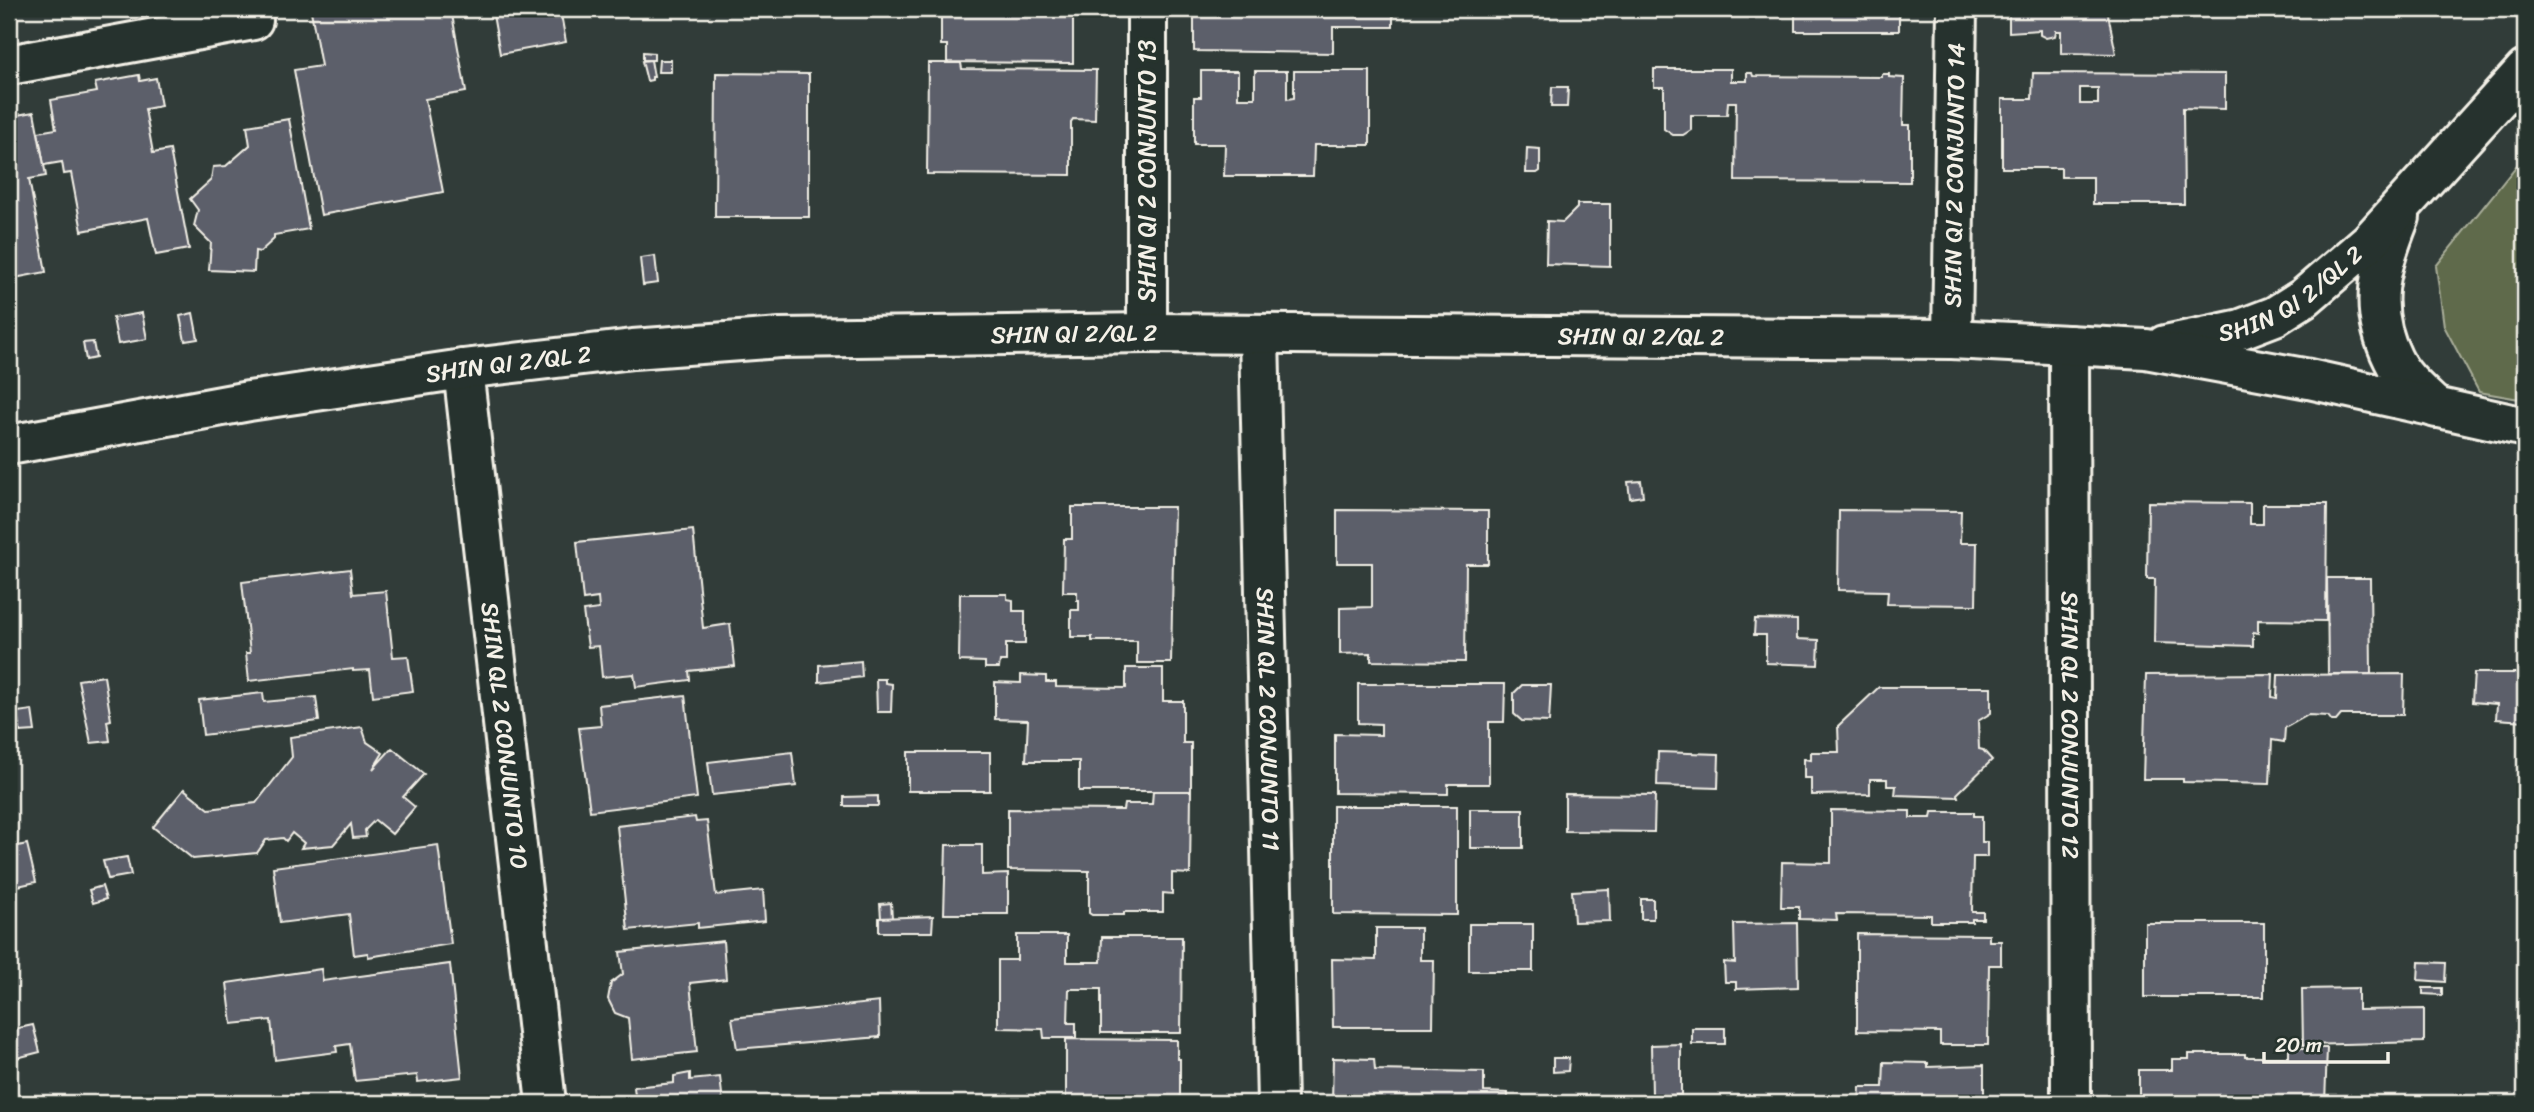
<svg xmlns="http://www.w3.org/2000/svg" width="2534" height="1112" font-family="Sriracha,sans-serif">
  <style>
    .green { fill: #5f6b4c; stroke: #aaae9a; stroke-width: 2 }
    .building { fill: #5c5e6b; stroke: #f4f1e8; stroke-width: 2; fill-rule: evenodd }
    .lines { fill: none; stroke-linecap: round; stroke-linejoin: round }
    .street-casing { stroke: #f4f1e8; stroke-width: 44 }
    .secondary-casing { stroke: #f4f1e8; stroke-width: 44 }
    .street { stroke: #26332d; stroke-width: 38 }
    .secondary { stroke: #26332d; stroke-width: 38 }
    .labels { text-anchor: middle; stroke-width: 7; stroke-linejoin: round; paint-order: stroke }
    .street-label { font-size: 24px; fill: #f4f1e8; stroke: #26332d }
  </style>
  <rect width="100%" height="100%" fill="#313c39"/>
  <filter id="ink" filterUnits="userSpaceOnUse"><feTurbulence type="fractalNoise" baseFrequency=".0143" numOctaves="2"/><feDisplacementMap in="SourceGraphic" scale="14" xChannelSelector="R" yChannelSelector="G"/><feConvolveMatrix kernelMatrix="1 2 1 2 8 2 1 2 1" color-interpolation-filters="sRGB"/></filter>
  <g filter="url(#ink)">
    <polygon class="green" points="2525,155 2525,400 2479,392 2444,326 2436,266"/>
    <g class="building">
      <polygon points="321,9 451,9 466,92 425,99 443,192 321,215 294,70 321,66 311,11"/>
      <polygon points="492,9 560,9 566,42 500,54"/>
      <polygon points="834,9 1073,9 1073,63 947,62 947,45 941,45 941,14 834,12"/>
      <polygon points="1194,9 1393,9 1393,27 1333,27 1333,53 1194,51"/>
      <rect x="1795" y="9" width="104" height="22"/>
      <polygon points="2009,9 2107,9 2116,54 2061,53 2061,31 2056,31 2055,36 2046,38 2040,35 2040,30 2009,32"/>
      <polygon points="643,52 654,53 654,60 643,60"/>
      <polygon points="651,60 654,77 652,77 652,80 647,81 642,61"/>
      <polygon points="659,60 671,60 671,72 658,72"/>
      <polygon points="928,63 961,63 962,69 1096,70 1095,120 1073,119 1071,122 1071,175 927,174"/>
      <polygon points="1654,69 1731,69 1731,81 1747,81 1747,73 1752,73 1753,76 1882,77 1882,74 1889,74 1889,77 1904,78 1903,125 1910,125 1910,182 1735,181 1736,102 1728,102 1727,115 1691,115 1691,130 1683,135 1673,135 1664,129 1664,87 1654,87"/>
      <polygon points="1201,71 1238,71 1238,98 1255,98 1255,71 1287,71 1287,99 1294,98 1294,71 1370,71 1370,145 1314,145 1313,176 1224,176 1225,144 1194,144 1194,97 1201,97"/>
      <polygon points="716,73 809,74 809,217 715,217"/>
      <path d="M2033 73 2225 74V109L2183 108 2184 204H2093V177H2061V168H2002V99H2032ZM2080 88H2098V104H2080Z"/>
      <polygon points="139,75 140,81 156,78 161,106 145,109 153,153 170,150 189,249 156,255 148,218 82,231 71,173 64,174 62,162 44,165 38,132 56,129 51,100 97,92 95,83"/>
      <polygon points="1552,87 1568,87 1567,107 1551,107"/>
      <polygon points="15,103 17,115 34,112 44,165 46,176 29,179 46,272 9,279 9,104"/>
      <polygon points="289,119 309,229 274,235 274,239 260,252 255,251 254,272 209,270 211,243 194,226 198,210 190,199 211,180 213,167 226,166 250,145 247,126"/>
      <polygon points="1527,148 1540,149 1540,171 1537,173 1526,173"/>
      <polygon points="1577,204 1610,204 1610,266 1546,264 1547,221 1563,222 1577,208"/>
      <polygon points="655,256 658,283 643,285 640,258"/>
      <polygon points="142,313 147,339 118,344 113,318"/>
      <polygon points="193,313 198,339 185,341 180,316"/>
      <polygon points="93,342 96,358 86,360 83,343"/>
      <polygon points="1641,481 1643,496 1630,498 1628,482"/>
      <polygon points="2148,502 2250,503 2250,524 2263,524 2263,504 2327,504 2326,621 2258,620 2258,633 2253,632 2253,646 2154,643 2155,579 2147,579"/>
      <polygon points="1072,507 1174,507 1171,663 1137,663 1137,641 1092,641 1092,637 1071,637 1071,610 1079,610 1079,600 1077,600 1077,592 1063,592 1064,539 1072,539"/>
      <polygon points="1337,510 1488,511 1488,564 1466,564 1465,662 1371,661 1371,653 1340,654 1340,608 1372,607 1372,563 1337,563"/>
      <polygon points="1839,510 1961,511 1960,543 1977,543 1976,605 1887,604 1888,591 1838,590"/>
      <polygon points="693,530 703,628 730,624 735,666 689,671 690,680 636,687 634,674 602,677 599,646 588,647 583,611 599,609 598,598 583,600 577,542"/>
      <polygon points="350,569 353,594 386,591 393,657 408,656 413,691 373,696 370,670 353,671 353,669 249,681 246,653 250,653 242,582"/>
      <polygon points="2327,578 2370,578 2371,674 2328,674"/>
      <polygon points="960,594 1007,594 1007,599 1013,600 1013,611 1025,611 1025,644 1006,644 1006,661 1000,661 999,668 985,668 985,662 959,661"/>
      <polygon points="1755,619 1797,620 1797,639 1819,640 1818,665 1766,663 1766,635 1754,635"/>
      <polygon points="861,661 862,677 819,682 819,665"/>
      <polygon points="1126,668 1163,668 1163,701 1183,701 1183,743 1191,743 1191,791 1079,791 1079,761 1026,761 1028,720 995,719 995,682 1021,683 1021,675 1046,676 1046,682 1056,682 1056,687 1126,688"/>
      <polygon points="2474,673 2525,673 2525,721 2496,719 2497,704 2472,702"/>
      <polygon points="2273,674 2272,697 2277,698 2278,675 2404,674 2403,715 2341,715 2336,721 2332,721 2328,716 2308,715 2285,728 2284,742 2272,740 2270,784 2183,782 2183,779 2143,779 2146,675"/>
      <polygon points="104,676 111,720 107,721 110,741 91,743 78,680"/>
      <polygon points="876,679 885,679 885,683 892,684 891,712 877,712"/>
      <polygon points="1358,684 1505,684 1504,722 1489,722 1489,784 1448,784 1448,794 1335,793 1335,734 1381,735 1381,724 1358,723"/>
      <polygon points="1522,685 1551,685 1549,722 1522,721 1514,714 1514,693"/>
      <polygon points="1879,687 1991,687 1991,713 1978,721 1979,749 1983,750 1992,760 1957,794 1958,797 1895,795 1896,786 1887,786 1887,779 1870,779 1870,794 1811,795 1811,778 1804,778 1804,759 1811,760 1811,752 1839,752 1838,726"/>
      <polygon points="263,693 264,702 316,697 319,721 203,735 199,700"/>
      <polygon points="685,695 697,798 590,811 579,728 601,726 599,705"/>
      <polygon points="32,710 35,731 20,732 17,712"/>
      <polygon points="362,727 367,742 383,753 373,769 392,748 424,774 403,797 415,807 392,834 375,820 365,830 366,837 353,838 351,824 333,845 301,848 304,843 292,833 286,841 283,838 266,840 257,853 193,859 153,827 184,789 209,809 256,803 292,757 290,737"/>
      <polygon points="792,752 796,786 712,795 708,762"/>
      <rect x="908" y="752" width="82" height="39"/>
      <polygon points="1658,752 1719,754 1718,788 1657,786"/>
      <polygon points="1153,791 1191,791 1190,874 1172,873 1172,894 1163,893 1163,912 1124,912 1124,915 1092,915 1089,913 1089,871 1008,870 1008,809 1123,810 1124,804 1152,804"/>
      <polygon points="1565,794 1655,795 1654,832 1565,831"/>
      <polygon points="878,796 878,806 844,806 844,797"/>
      <polygon points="1333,806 1457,806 1457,915 1333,914"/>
      <rect x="1470" y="809" width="53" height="39"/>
      <polygon points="1831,810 1910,811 1910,818 1931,818 1932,812 1974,812 1974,816 1982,816 1982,842 1987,842 1987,857 1973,857 1972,912 1983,912 1983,919 1972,919 1972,922 1931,922 1931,915 1836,914 1837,920 1799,919 1799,907 1781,907 1782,862 1831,863"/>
      <polygon points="695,817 696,822 707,821 716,895 763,890 765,921 698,928 698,923 628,930 617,826"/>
      <polygon points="27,844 36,882 9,888 9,848"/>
      <polygon points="438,845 451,944 368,957 368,953 354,955 349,914 280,923 273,867"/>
      <polygon points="946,845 982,845 982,875 1008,874 1008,914 944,914"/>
      <polygon points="127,857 131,875 108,879 103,861"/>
      <polygon points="102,886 106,899 93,903 89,890"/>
      <polygon points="1609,889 1610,921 1574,922 1572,891"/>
      <rect x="1641" y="899" width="12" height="20"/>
      <polygon points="891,903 892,918 881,918 880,904"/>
      <polygon points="933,916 932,932 879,932 879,918"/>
      <polygon points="1797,923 1798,987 1736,989 1736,982 1725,982 1724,962 1735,963 1734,924"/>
      <rect x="2145" y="923" width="119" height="74"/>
      <rect x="1469" y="924" width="64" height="47"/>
      <polygon points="1376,928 1420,928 1420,960 1434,960 1433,1027 1333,1027 1332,959 1376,960"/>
      <polygon points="1857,934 1989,935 1989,941 2001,941 2001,965 1989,965 1988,1045 1940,1045 1940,1032 1857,1031"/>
      <polygon points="1017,935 1067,935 1067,962 1101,962 1102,937 1182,937 1181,1033 1101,1033 1101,989 1069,989 1068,1023 1076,1023 1076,1038 1044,1038 1043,1029 998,1028 998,960 1017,960"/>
      <polygon points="723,941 726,979 690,983 697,1052 632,1059 628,1018 615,1013 608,999 611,983 623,974 620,952"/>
      <polygon points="2419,962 2446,963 2445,982 2418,980"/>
      <polygon points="450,964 462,1077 418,1082 417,1075 355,1081 350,1044 336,1046 337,1052 275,1060 271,1020 232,1024 227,983 321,969 323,981"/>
      <polygon points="2358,988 2358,1010 2424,1009 2424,1042 2303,1045 2302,989"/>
      <polygon points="2423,988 2442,988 2442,995 2423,994"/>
      <polygon points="879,1002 880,1037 737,1049 732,1018"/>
      <polygon points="33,1025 40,1052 9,1060 9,1030"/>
      <rect x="1692" y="1028" width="33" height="16"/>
      <polygon points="1066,1039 1177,1040 1177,1059 1180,1059 1180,1103 1066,1103"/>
      <polygon points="1681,1044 1681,1095 1652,1095 1651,1045"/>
      <polygon points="2289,1048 2327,1048 2325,1103 2139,1103 2139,1070 2172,1070 2172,1059 2189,1059 2189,1054 2245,1054 2245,1057 2289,1057"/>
      <polygon points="1333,1058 1374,1059 1375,1070 1484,1072 1484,1092 1508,1093 1508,1103 1332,1103"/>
      <polygon points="1553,1058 1569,1058 1568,1071 1553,1072"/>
      <polygon points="1884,1062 1928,1063 1928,1067 1984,1065 1984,1103 1859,1103 1860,1087 1883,1087"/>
      <polygon points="690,1073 690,1080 720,1077 723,1103 627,1103 626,1097 635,1096 634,1087 674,1083 674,1076"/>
      <polygon points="462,1094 463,1103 399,1103 401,1101"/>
    </g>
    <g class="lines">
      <defs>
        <g id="street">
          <polyline points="9,65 253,20"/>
          <polyline points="1147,333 1147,9"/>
          <path id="s1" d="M1259 336 1277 1103"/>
          <path id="s2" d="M1952 339 1957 9"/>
          <path id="s3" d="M2069 345 2071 1103"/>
          <path id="s4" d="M463 369 546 1103"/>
        </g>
        <g id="secondary">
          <path d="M2400 217C2380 267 2367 307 2393 359 2402 378 2422 394 2436 408"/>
          <path id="s5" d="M2165 345 2241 329 2275 316 2305 297 2369 242 2525 70"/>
          <path id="s6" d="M9 445 249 401 463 369 633 349 780 338 1147 333 1952 339 2146 349 2309 379 2525 427"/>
        </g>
      </defs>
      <use href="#street" class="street-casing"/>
      <use href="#secondary" class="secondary-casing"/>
      <use href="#street" class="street"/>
      <use href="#secondary" class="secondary"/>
    </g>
  </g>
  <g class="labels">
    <g class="street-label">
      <text transform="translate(1147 171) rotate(-90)" y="8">SHIN QI 2 CONJUNTO 13</text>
      <text dy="8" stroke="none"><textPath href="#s2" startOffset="164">SHIN QI 2 CONJUNTO 14</textPath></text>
      <text dy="8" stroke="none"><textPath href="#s5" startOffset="138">SHIN QI 2/QL 2</textPath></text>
      <text dy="8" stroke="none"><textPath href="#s6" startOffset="1073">SHIN QI 2/QL 2</textPath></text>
      <text dy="8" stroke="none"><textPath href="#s6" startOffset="1640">SHIN QI 2/QL 2</textPath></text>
      <text dy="8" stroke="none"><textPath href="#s6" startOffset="506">SHIN QI 2/QL 2</textPath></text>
      <text dy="8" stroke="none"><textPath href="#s1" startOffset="383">SHIN QL 2 CONJUNTO 11</textPath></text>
      <text dy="8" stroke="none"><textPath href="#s3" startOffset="380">SHIN QL 2 CONJUNTO 12</textPath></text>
      <text dy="8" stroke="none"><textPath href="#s4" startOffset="369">SHIN QL 2 CONJUNTO 10</textPath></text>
    </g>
  </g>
  <rect width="2534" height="1112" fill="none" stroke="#26332d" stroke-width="35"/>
  <rect x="18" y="18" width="2499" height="1077" fill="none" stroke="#f4f1e8" stroke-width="2.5" filter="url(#ink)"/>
  <path d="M2264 1052v10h124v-10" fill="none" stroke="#f4f1e8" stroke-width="3.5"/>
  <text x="2275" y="1052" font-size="21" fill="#f4f1e8" stroke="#26332d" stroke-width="5" paint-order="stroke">20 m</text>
</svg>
